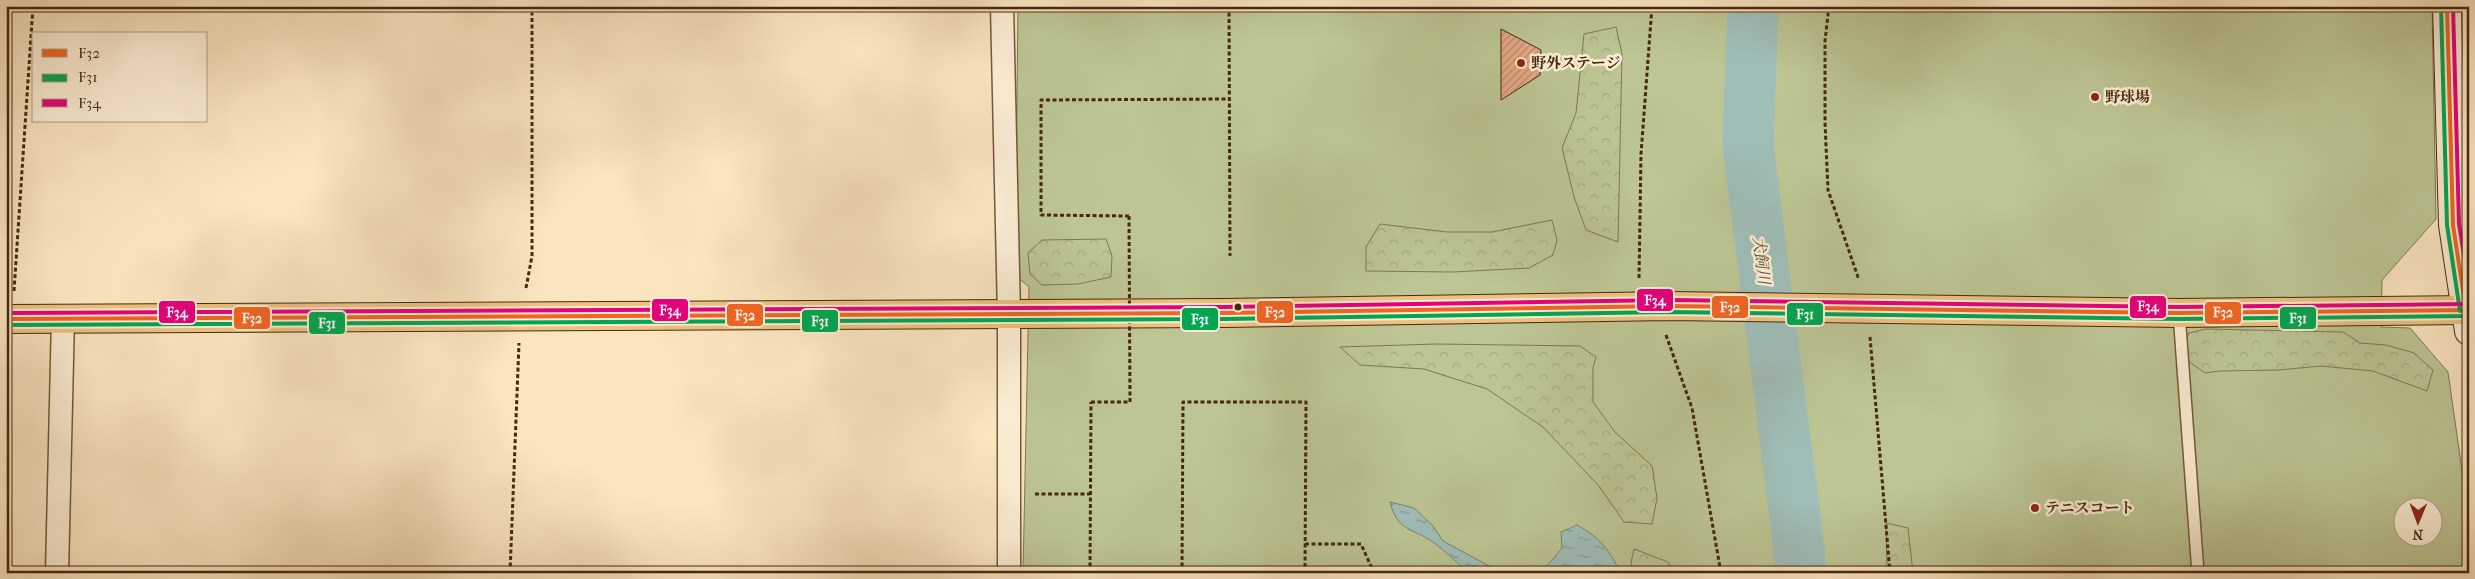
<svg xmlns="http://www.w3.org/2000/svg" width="2475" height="579" font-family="'IM FELL French Canon','Noto Serif JP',serif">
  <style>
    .green { fill: #bcc593; stroke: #817651; fill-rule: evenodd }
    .forest { fill: url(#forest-crowns); stroke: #817651 }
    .water { fill: url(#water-ripples); stroke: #7b8274 }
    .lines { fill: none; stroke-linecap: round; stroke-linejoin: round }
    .river { stroke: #9fbeb8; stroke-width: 51 }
    .building { fill: url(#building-hatch); stroke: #46280f }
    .lane-casing { stroke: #73573b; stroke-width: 14 }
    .street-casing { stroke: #73573b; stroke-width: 25 }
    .secondary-casing { stroke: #46280f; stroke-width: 30 }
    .highway-casing { stroke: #46280f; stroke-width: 30 }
    .path { stroke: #46280f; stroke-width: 3; stroke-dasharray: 4 2.5; stroke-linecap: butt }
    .lane { stroke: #fceed5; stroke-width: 11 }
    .street { stroke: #fceed5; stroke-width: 22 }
    .secondary { stroke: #fceed5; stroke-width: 28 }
    .highway { stroke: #edc280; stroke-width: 28 }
    .path-bridge { stroke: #46280f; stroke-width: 3; stroke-dasharray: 4 2.5; stroke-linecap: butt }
    .bus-1-casing { stroke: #fceed5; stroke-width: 8 }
    .bus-2-casing { stroke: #fceed5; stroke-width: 8 }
    .bus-3-casing { stroke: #fceed5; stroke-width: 8 }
    .bus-1 { stroke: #f26522; stroke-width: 4 }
    .bus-2 { stroke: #00a651; stroke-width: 4 }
    .bus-3 { stroke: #e5007d; stroke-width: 4 }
    .poi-dot { fill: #8f2418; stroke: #fceed5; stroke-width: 2 }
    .bus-dot { fill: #46280f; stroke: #fceed5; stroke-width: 2 }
    .labels { text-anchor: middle; stroke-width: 5; stroke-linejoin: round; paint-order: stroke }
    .poi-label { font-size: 15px; font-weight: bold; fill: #46280f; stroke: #fceed5; text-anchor: start }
    .water-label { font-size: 16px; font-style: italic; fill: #5c4e39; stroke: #fceed5 }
    .line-badge { stroke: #fceed5; stroke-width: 2 }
    .badge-label { font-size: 14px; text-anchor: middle; font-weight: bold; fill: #fff }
  </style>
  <defs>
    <pattern id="forest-crowns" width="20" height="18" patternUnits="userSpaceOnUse" patternTransform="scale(1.25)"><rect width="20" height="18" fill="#bcc593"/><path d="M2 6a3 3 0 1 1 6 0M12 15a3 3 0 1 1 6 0" fill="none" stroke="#a3a97e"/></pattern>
    <pattern id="water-ripples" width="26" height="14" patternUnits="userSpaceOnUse" patternTransform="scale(1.25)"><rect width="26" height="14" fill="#9fbeb8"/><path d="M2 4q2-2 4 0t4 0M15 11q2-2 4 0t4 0" fill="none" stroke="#839a94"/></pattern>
    <pattern id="building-hatch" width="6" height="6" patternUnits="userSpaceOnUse" patternTransform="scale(1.25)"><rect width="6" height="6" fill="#e3a883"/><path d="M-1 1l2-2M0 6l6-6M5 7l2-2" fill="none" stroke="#ba896a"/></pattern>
  </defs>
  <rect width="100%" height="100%" fill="#fae5bf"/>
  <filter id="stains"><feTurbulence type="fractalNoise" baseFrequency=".004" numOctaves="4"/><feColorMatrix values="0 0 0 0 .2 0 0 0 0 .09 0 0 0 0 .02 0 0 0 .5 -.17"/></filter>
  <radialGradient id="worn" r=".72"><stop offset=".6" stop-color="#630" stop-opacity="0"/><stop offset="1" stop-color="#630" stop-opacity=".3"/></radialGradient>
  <path class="green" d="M1018 6H2432L2436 219 2382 280 2381 327 2410 328 2448 372 2469 520V573H1023L1029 287 1015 275ZM2402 506H2432V536H2402Z"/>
  <g class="forest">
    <polygon points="1616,27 1622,54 1618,242 1586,230 1574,197 1562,148 1576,113 1584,34"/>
    <polygon points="1552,220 1557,240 1553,255 1529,268 1453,272 1366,271 1366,247 1380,224 1447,232 1492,232"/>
    <polygon points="1106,239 1112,256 1111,277 1078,284 1042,285 1030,274 1028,253 1042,240"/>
    <polygon points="2206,329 2343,332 2360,343 2386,345 2414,353 2433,370 2427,391 2373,371 2321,366 2279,370 2220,371 2205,373 2180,355 2189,333"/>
    <polygon points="1436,344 1580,346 1596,357 1593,368 1593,402 1615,432 1652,466 1657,498 1652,524 1624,522 1599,486 1543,427 1487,389 1424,369 1360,365 1340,347"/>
    <polygon points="1886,523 1908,528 1913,573 1887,573"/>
    <polygon points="1634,549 1668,562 1674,573 1634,573 1631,563"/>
  </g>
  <g class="water">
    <path d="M1390 502 1414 508 1433 526 1443 541 1491 567 1521 573H1468C1457 562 1445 551 1433 542 1412 528 1397 531 1390 502Z"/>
    <path d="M1577 525C1597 535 1612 552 1620 573H1536L1549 564 1562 548 1561 532Z"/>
  </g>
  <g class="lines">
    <polyline class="river" points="1753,6 1748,146 1802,573"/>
  </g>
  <polygon class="building" points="1501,29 1541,50 1540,75 1501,100"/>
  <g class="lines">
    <defs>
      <polyline id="lane" points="2179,313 2198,573"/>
      <g id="street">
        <polyline points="1002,6 1009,315 1009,573"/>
        <polyline points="57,573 63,317"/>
      </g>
      <polyline id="secondary" points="2447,6 2453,225 2469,331"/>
      <polyline id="highway" points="6,319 1224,313 1670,306 2179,313 2469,310"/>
    </defs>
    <use href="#lane" class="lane-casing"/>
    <use href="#street" class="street-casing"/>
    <use href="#secondary" class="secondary-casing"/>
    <use href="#highway" class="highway-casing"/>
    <g class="path">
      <polyline points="1229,6 1230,256"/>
      <polyline points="1829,6 1825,41 1825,123 1828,190 1859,280"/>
      <polyline points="1129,216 1041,215 1041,100 1229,99"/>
      <polyline points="1639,278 1641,154 1652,6"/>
      <polyline points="526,288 532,256 532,6"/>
      <polyline points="14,291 33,6"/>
      <polyline points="1666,335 1692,408 1721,573"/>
      <polyline points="1870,337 1890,573"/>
      <polyline points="1035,494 1090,494"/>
      <polyline points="1305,544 1361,544 1374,573"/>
      <polyline points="510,573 519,343"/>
      <polyline points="1090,573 1091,402"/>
      <polyline points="1182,573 1183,402 1306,402 1305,573"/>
    </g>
    <use href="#lane" class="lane"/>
    <use href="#street" class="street"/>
    <use href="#secondary" class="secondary"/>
    <use href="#highway" class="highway"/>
    <polyline class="path-bridge" points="1091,402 1130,402 1129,216"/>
    <defs>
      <g id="bus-1">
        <polyline points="2447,6 2453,225 2466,310"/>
        <polyline points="6,319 1224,313 1670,306 2179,313 2469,310"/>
      </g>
      <g id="bus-2">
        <polyline points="2441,6 2447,225 2460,311"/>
        <polyline points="6,325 1224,319 1670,312 2179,319 2469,316"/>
      </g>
      <g id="bus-3">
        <polyline points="2453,6 2459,224 2469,287"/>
        <polyline points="6,313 1224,307 1670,300 2179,307 2469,304"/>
      </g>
    </defs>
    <use href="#bus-1" class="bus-1-casing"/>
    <use href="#bus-2" class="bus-2-casing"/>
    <use href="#bus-3" class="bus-3-casing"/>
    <use href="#bus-1" class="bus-1"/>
    <use href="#bus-2" class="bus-2"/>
    <use href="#bus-3" class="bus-3"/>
  </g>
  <g class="poi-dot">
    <circle cx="1521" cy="63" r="5"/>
    <circle cx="2095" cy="97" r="5"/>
    <circle cx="2035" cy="508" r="5"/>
  </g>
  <circle class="bus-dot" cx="1238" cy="307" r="4.5"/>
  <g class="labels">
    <g class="poi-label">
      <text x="1531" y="68">野外ステージ</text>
      <text x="2105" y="102">野球場</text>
      <text x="2045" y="513">テニスコート</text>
    </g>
    <g class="water-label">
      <text transform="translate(1762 260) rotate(83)" y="6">犬飼川</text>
    </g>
  </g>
  <g class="line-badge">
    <rect x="1636" y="288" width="38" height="24" rx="5" fill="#e5007d"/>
    <rect x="2129" y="295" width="38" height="24" rx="5" fill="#e5007d"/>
    <rect x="1711" y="295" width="38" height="24" rx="5" fill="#f26522"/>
    <rect x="651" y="298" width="38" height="24" rx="5" fill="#e5007d"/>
    <rect x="158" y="300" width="38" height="24" rx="5" fill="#e5007d"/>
    <rect x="1256" y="300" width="38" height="24" rx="5" fill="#f26522"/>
    <rect x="2204" y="301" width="38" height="24" rx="5" fill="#f26522"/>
    <rect x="1786" y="302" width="38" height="24" rx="5" fill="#00a651"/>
    <rect x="726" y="303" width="38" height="24" rx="5" fill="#f26522"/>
    <rect x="2279" y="306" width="38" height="24" rx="5" fill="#00a651"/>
    <rect x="233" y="306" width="38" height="24" rx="5" fill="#f26522"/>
    <rect x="1181" y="307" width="38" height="24" rx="5" fill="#00a651"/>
    <rect x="801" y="309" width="38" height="24" rx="5" fill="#00a651"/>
    <rect x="308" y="311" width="38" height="24" rx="5" fill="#00a651"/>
  </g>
  <g class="badge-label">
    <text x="1655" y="305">F34</text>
    <text x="2148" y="311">F34</text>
    <text x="1730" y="312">F32</text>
    <text x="670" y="315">F34</text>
    <text x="177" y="317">F34</text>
    <text x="1275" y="317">F32</text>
    <text x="2223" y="317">F32</text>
    <text x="1805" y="319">F31</text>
    <text x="745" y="320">F32</text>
    <text x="2298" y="323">F31</text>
    <text x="252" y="323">F32</text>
    <text x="1200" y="324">F31</text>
    <text x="820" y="326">F31</text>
    <text x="327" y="328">F31</text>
  </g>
  <rect width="2475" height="579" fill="none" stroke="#fae5bf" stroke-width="25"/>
  <rect x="8" y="8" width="2460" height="564" fill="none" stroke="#46280f" stroke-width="2.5"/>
  <rect x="12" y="12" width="2450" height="554" fill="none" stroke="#46280f"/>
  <rect x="32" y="32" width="175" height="90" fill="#fceed5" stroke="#b39f86"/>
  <rect x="42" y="49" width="25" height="8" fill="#f26522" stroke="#b39f86"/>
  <text x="78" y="58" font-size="15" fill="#46280f">F32</text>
  <rect x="42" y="74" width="25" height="8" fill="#00a651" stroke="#b39f86"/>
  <text x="78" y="82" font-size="15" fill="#46280f">F31</text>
  <rect x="42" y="99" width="25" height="8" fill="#e5007d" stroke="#b39f86"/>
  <text x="78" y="108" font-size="15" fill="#46280f">F34</text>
  <g transform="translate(2418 522) rotate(181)"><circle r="24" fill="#fceed5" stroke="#b39f86"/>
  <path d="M0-4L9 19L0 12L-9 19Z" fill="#8f2418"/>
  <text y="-8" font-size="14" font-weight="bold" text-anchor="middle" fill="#46280f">N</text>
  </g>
  <rect width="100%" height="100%" filter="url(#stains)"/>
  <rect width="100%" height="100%" fill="url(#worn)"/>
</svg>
